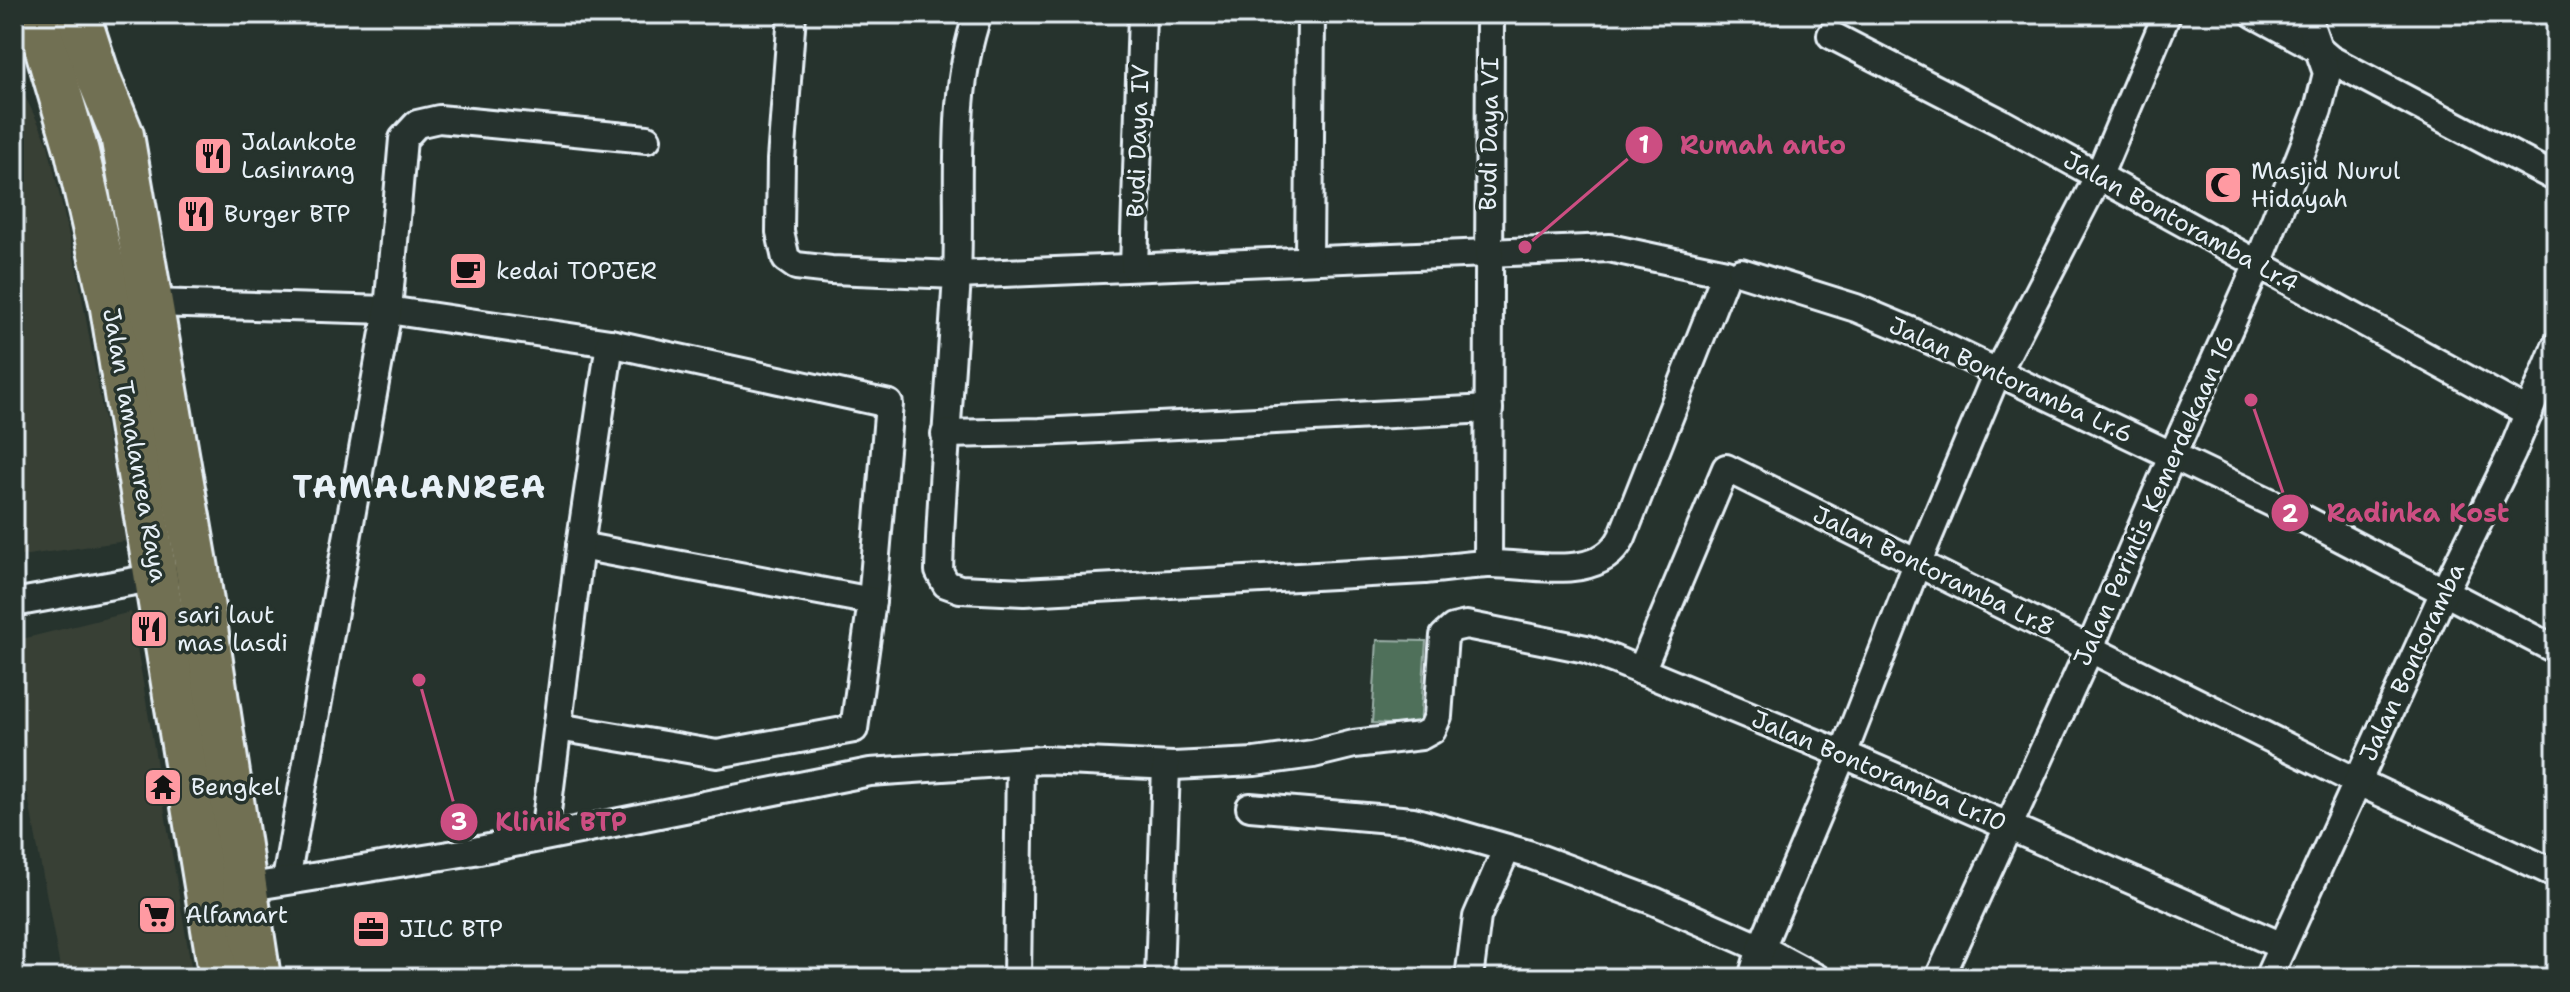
<svg xmlns="http://www.w3.org/2000/svg" width="2570" height="992" font-family="'Shantell Sans',sans-serif">
  <style>
    .built { fill: #384036 }
    .green { fill: #4f705a; stroke: #9cb0a9; stroke-width: 2 }
    .lines { fill: none; stroke-linecap: round; stroke-linejoin: round }
    .minor-casing { stroke: #e8f1f8; stroke-width: 32 }
    .primary-casing { stroke: #e8f1f8; stroke-width: 48 }
    .minor { stroke: #26332d; stroke-width: 26 }
    .primary { stroke: #716f52; stroke-width: 42 }
    .labels { text-anchor: middle; stroke-width: 7; stroke-linejoin: round; paint-order: stroke }
    .street-label { font-size: 24px; fill: #e8f1f8; stroke: #26332d }
    .poi-label { font-size: 24px; fill: #e8f1f8; stroke: #26332d; text-anchor: start }
    .district-label { font-size: 32px; font-weight: bold; letter-spacing: 2px; fill: #e8f1f8; stroke: #26332d }
    .leader { fill: none; stroke: #cc4e82; stroke-width: 3 }
    .callout-dot { fill: #cc4e82; stroke: #26332d; stroke-width: 3 }
    .mark-label { font-size: 24px; text-anchor: middle; font-weight: bold; fill: #fff }
    .callout-label { font-size: 26px; text-anchor: middle; font-weight: bold; fill: #cc4e82; stroke: #26332d; stroke-width: 7; stroke-linejoin: round; paint-order: stroke }
  </style>
  <rect width="100%" height="100%" fill="#26332d"/>
  <filter id="ink" filterUnits="userSpaceOnUse"><feTurbulence type="fractalNoise" baseFrequency=".0125" numOctaves="2"/><feDisplacementMap in="SourceGraphic" scale="16" xChannelSelector="R" yChannelSelector="G"/><feConvolveMatrix kernelMatrix="1 2 1 2 8 2 1 2 1" color-interpolation-filters="sRGB"/></filter>
  <g filter="url(#ink)">
    <g class="built">
      <polygon points="14,74 47,141 78,275 126,541 14,557"/>
      <polygon points="131,612 193,978 62,978 14,721 14,641"/>
    </g>
    <g class="green">
      <polygon points="1377,640 1426,641 1420,726 1372,723"/>
      <polygon points="922,970 922,978 784,978"/>
    </g>
    <g class="lines">
      <defs>
        <g id="minor">
          <path d="M792 14 781 160 780 232 786 259 796 266 831 270 957 275 1609 248 1726 273 1622 537C1599 584 1530 563 1488 564 1467 565 1446 568 1425 570L1024 592 960 589 946 584 939 571 940 539C944 451 952 363 957 275 961 189 949 97 978 14"/>
          <polyline points="2254,14 2317,48 2330,59 2556,178"/>
          <polyline points="1831,35 2002,123 2529,413"/>
          <polyline points="1309,259 1311,14"/>
          <polyline points="1134,267 1142,14"/>
          <polyline points="1741,272 1856,308 1911,331 2291,512 2556,650"/>
          <polyline points="151,303 388,310 610,343 889,404 872,601 854,729 717,754 558,727"/>
          <polyline points="945,434 1040,432 1489,409"/>
          <polyline points="580,546 872,601"/>
          <polyline points="1488,564 1490,14"/>
          <polyline points="14,603 168,575"/>
          <polyline points="1641,671 1726,468 2356,781 2556,874"/>
          <polyline points="1250,807 1413,821 1528,854 1654,901 1761,948 1817,978"/>
          <polyline points="544,836 580,546 610,343"/>
          <polyline points="286,880 388,310 403,139 417,124 439,119 647,139"/>
          <polyline points="244,888 474,851 870,772 1043,760 1173,766 1255,762 1313,754 1354,744 1421,736 1432,730 1438,716 1444,636 1453,628 1466,625 1586,649 1615,660 1843,754 2282,946"/>
          <polyline points="1017,978 1020,762"/>
          <polyline points="1159,978 1166,766"/>
          <polyline points="1469,978 1477,917 1506,850"/>
          <polyline points="1752,978 1761,948 1843,754 1917,564 1997,373 2098,177 2167,14"/>
          <polyline points="1939,978 2090,648 2172,456 2258,264 2318,110 2327,73 2309,22 2311,14"/>
          <polyline points="2268,978 2444,592 2512,453 2556,346"/>
        </g>
        <g id="primary">
          <polyline points="32,14 45,43 77,152 111,302 221,978"/>
          <polyline points="78,14 99,79 122,135 197,569 259,978"/>
        </g>
      </defs>
      <use href="#minor" class="minor-casing"/>
      <use href="#primary" class="primary-casing"/>
      <use href="#minor" class="minor"/>
      <use href="#primary" class="primary"/>
    </g>
  </g>
  <defs>
    <symbol id="restaurant-square" viewBox="-11 -11 22 22"><rect x="-9" y="-9" width="18" height="18" rx="4" fill="#ff9aa2" stroke="#26332d"/><path d="M-5-6h1v4h1v-4h1v4h1v-4h1v5L-1.5 .5V6h-2V.5L-5-1ZM5-6V6H3V1.5H1.5Q1.5-4 5-6Z" fill="#111"/></symbol>
    <symbol id="mosque-square" viewBox="-11 -11 22 22"><rect x="-9" y="-9" width="18" height="18" rx="4" fill="#ff9aa2" stroke="#26332d"/><path d="M3.5-4.9A6 6 0 1 0 3.5 4.9A5 5 0 1 1 3.5-4.9Z" fill="#111"/></symbol>
    <symbol id="cafe-square" viewBox="-11 -11 22 22"><rect x="-9" y="-9" width="18" height="18" rx="4" fill="#ff9aa2" stroke="#26332d"/><path d="M-5.5-4.5H6V0H3Q3 3.5 0 3.5H-2.5Q-5.5 3.5-5.5 0ZM3-3.2v2h1.7v-2ZM-6 4.5H4V6H-6Z" fill="#111"/></symbol>
    <symbol id="temple-square" viewBox="-11 -11 22 22"><rect x="-9" y="-9" width="18" height="18" rx="4" fill="#ff9aa2" stroke="#26332d"/><path d="M0-6L5-2H3V0L6.5 2.5H4V6H1.5V3h-3V6H-4V2.5H-6.5L-3 0V-2H-5Z" fill="#111"/></symbol>
    <symbol id="supermarket-square" viewBox="-11 -11 22 22"><rect x="-9" y="-9" width="18" height="18" rx="4" fill="#ff9aa2" stroke="#26332d"/><path d="M-6-5.5h2.5l.6 2H6L4.5 2H-2.5L-4.4-4H-6ZM-1.5 3.2a1.3 1.3 0 1 0 .1 0ZM3 3.2a1.3 1.3 0 1 0 .1 0Z" fill="#111"/></symbol>
    <symbol id="office-square" viewBox="-11 -11 22 22"><rect x="-9" y="-9" width="18" height="18" rx="4" fill="#ff9aa2" stroke="#26332d"/><path d="M-6-3h4V-5.5h4V-3h4V5H-6ZM-1-4.5V-3h2v-1.5ZM-6 0V1H6V0Z" fill="#111"/></symbol>
  </defs>
  <g fill-rule="evenodd">
    <use href="#restaurant-square" x="191" y="134" width="44" height="44"/>
    <use href="#mosque-square" x="2201" y="163" width="44" height="44"/>
    <use href="#restaurant-square" x="174" y="192" width="44" height="44"/>
    <use href="#cafe-square" x="446" y="249" width="44" height="44"/>
    <use href="#restaurant-square" x="127" y="607" width="44" height="44"/>
    <use href="#temple-square" x="141" y="765" width="44" height="44"/>
    <use href="#supermarket-square" x="135" y="893" width="44" height="44"/>
    <use href="#office-square" x="349" y="907" width="44" height="44"/>
  </g>
  <g class="labels">
    <g class="street-label">
      <text transform="translate(1489 134) rotate(-89)" y="8">Budi Daya VI</text>
      <text transform="translate(1138 141) rotate(-88)" y="8">Budi Daya IV</text>
      <text transform="translate(2181 222) rotate(29)" y="8">Jalan Bontoramba Lr.4</text>
      <text transform="translate(2011 380) rotate(25)" y="8">Jalan Bontoramba Lr.6</text>
      <text transform="translate(135 445) rotate(80)" y="8">Jalan Tamalanrea Raya</text>
      <text transform="translate(2154 500) rotate(-66)" y="8">Jalan Perintis Kemerdekaan 16</text>
      <text transform="translate(1934 571) rotate(26)" y="8">Jalan Bontoramba Lr.8</text>
      <text transform="translate(2412 662) rotate(-65)" y="8">Jalan Bontoramba</text>
      <text transform="translate(1879 771) rotate(23)" y="8">Jalan Bontoramba Lr.10</text>
    </g>
    <g class="poi-label">
      <text x="241" y="150">Jalankote<tspan x="241" dy="28">Lasinrang</tspan></text>
      <text x="2251" y="179">Masjid Nurul<tspan x="2251" dy="28">Hidayah</tspan></text>
      <text x="224" y="222">Burger BTP</text>
      <text x="496" y="279">kedai TOPJER</text>
      <text x="177" y="623">sari laut<tspan x="177" dy="28">mas lasdi</tspan></text>
      <text x="191" y="795">Bengkel</text>
      <text x="185" y="923">Alfamart</text>
      <text x="399" y="937">JILC BTP</text>
    </g>
    <g class="district-label">
      <text x="420" y="498">TAMALANREA</text>
    </g>
  </g>
  <path class="leader" d="M1525 247L1644 145M2251 400L2290 513M419 680L459 822"/>
  <g class="callout-dot">
    <circle cx="1525" cy="247" r="8"/>
    <circle cx="2251" cy="400" r="8"/>
    <circle cx="419" cy="680" r="8"/>
    <circle cx="1644" cy="145" r="20"/>
    <circle cx="2290" cy="513" r="20"/>
    <circle cx="459" cy="822" r="20"/>
  </g>
  <g class="mark-label">
    <text x="1644" y="153">1</text>
    <text x="2290" y="522">2</text>
    <text x="459" y="830">3</text>
  </g>
  <g class="callout-label">
    <text x="1763" y="154">Rumah anto</text>
    <text x="2418" y="522">Radinka Kost</text>
    <text x="561" y="831">Klinik BTP</text>
  </g>
  <rect width="2570" height="992" fill="none" stroke="#26332d" stroke-width="48"/>
  <rect x="24" y="24" width="2522" height="944" fill="none" stroke="#e8f1f8" stroke-width="3" filter="url(#ink)"/>
</svg>
